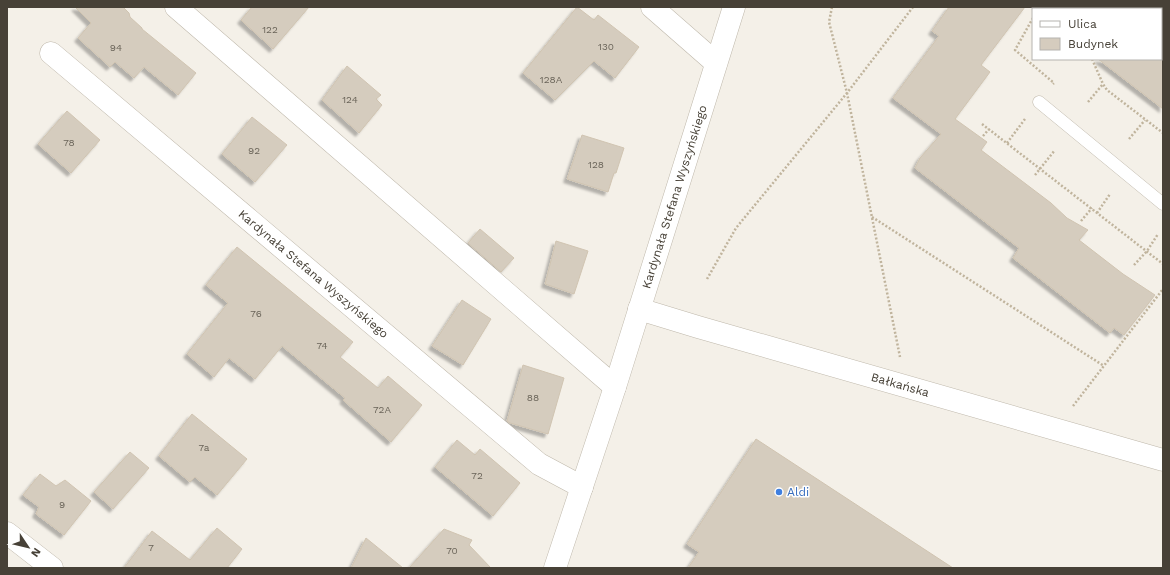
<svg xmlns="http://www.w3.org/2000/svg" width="1170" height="575" font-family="'Work Sans',sans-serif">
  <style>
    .building { fill: #d5ccbe; stroke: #d0c4b1; filter: url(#shadow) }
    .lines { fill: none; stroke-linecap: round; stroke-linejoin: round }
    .service-casing { stroke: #bfb8ab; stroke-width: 13 }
    .minor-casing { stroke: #bfb8ab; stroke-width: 23 }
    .tertiary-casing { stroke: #bfb8ab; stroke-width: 23 }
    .path { stroke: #c0b49d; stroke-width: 2.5; stroke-dasharray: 2 2; stroke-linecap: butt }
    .service { stroke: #fff; stroke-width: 12 }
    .minor { stroke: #fff; stroke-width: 22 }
    .tertiary { stroke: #fff; stroke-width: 22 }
    .shop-dot { fill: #3f7fe0; stroke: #fff; stroke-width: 1.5 }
    .labels { text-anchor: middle; stroke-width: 3; stroke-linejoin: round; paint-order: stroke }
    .number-label { font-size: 10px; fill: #6a6459 }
    .street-label { font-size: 12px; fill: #474137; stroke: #fff }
    .shop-label { font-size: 12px; fill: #366cbe; stroke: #fff; text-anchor: start }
  </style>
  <defs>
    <filter id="shadow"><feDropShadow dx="-3.5" dy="3.5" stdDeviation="1" flood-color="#0004"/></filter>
  </defs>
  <rect width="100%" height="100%" fill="#f4f0e8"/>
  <g class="building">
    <polygon points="75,7 123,7 129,13 130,17 142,28 142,29 196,73 178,95 144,67 134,78 115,62 110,67 78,38 91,23"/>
    <polygon points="252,7 309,7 273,49 241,20"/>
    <polygon points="577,7 594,20 598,15 639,47 615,78 594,61 555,100 523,73"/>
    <polygon points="949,7 1025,7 981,65 990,72 955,119 987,142 981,150 1051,203 1067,218 1088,230 1079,240 1123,274 1155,295 1124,335 1114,328 1110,333 1013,258 1019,248 915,168 920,158 941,134 893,98 939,36 932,31"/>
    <polygon points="1098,59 1163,59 1163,109"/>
    <polygon points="347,66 381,95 376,99 382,105 359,133 322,100"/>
    <polygon points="67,111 100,140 71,173 38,144"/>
    <polygon points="252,117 287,145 255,182 222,154"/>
    <polygon points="582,135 624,148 616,173 614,173 608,192 567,179"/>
    <polygon points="480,229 514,258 501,272 468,243"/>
    <polygon points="556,241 588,251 574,294 545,284"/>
    <polygon points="237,247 353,342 340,357 378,388 388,376 422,405 391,442 343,400 345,398 282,346 255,379 229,358 214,377 187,354 228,303 206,285"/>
    <polygon points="462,300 491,319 463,365 432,346"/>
    <polygon points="523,365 564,378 548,434 510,423 507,421"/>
    <polygon points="192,414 247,459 217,495 195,477 190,482 159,456"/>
    <polygon points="756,439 953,568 688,568 699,552 687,544"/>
    <polygon points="457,440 475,455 480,449 520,483 493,516 435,467"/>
    <polygon points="130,452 149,468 113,509 94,492"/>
    <polygon points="40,474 56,486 65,480 91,501 64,535 36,514 39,507 23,495"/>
    <polygon points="217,528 242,549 227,568 124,568 152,531 190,560"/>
    <polygon points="444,529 472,540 469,545 491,568 409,568"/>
    <polygon points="366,538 403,568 351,568"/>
  </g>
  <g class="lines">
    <defs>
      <polyline id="service" points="1039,102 1163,204"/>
      <g id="minor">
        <polyline points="176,7 615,387"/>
        <polyline points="652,7 716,63"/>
        <path id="s1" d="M51 53 539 464 582 487"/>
        <path id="s2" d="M639 309 698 327 1163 460"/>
        <polyline points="7,533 52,568"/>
      </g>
      <g id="tertiary">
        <path id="s3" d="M555 568 615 387 734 7"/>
      </g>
    </defs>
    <use href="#service" class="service-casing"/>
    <use href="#minor" class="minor-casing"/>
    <use href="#tertiary" class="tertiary-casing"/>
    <g class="path">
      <polyline points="832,7 829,22 847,93 900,357"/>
      <polyline points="1070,7 1071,9"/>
      <polyline points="1112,7 1112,9"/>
      <polyline points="1038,9 1039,7"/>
      <polyline points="1128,9 1130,7"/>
      <polyline points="1033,18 1015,50 1054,83 1053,84"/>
      <polyline points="1092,59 1103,84 1107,90 1163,133"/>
      <polyline points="1088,102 1103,84"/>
      <polyline points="982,124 1163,264"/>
      <polyline points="983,136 989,129"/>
      <polyline points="1129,139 1145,120"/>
      <polyline points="1007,143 1025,119"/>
      <polyline points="1035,175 1055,150"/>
      <polyline points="1097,213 1110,194"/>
      <polyline points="872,217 1104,366"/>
      <polyline points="1081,221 1092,208"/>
      <polyline points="1134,265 1147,251 1158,234"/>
      <polyline points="707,279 736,228 847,93 913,7"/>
      <polyline points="1073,406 1163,289"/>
    </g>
    <use href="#service" class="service"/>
    <use href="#minor" class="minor"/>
    <use href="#tertiary" class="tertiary"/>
  </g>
  <circle class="shop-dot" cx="779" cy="492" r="4"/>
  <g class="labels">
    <g class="number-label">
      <text x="270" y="33">122</text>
      <text x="606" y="50">130</text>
      <text x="116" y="51">94</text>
      <text x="551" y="83">128A</text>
      <text x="350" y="103">124</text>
      <text x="69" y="146">78</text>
      <text x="254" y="154">92</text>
      <text x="596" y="168">128</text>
      <text x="256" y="317">76</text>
      <text x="322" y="349">74</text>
      <text x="533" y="401">88</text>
      <text x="382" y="413">72A</text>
      <text x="204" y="451">7a</text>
      <text x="477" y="479">72</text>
      <text x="62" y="508">9</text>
      <text x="151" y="551">7</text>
      <text x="452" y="554">70</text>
    </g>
    <g class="street-label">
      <text dy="4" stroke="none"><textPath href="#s3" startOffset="390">Kardynała Stefana Wyszyńskiego</textPath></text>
      <text dy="4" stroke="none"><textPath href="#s1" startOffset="343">Kardynała Stefana Wyszyńskiego</textPath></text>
      <text dy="4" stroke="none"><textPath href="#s2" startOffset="272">Bałkańska</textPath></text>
    </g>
    <g class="shop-label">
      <text x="787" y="496">Aldi</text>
    </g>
  </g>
  <rect width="1170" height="575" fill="none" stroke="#474137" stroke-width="16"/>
  <rect x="1032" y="8" width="130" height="52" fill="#ffffff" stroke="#b5b3af"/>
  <rect x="1040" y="21" width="20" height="6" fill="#ffffff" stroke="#b5b3af"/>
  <text x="1068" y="28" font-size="12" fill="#474137">Ulica</text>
  <rect x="1040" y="38" width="20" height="12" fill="#d5ccbe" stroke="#b5b3af"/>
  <text x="1068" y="48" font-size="12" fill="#474137">Budynek</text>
  <g transform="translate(28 547) rotate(125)" stroke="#ffffff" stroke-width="3" paint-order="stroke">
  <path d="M0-3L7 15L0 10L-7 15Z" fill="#474137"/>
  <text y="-6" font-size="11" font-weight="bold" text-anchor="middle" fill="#474137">N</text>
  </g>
</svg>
